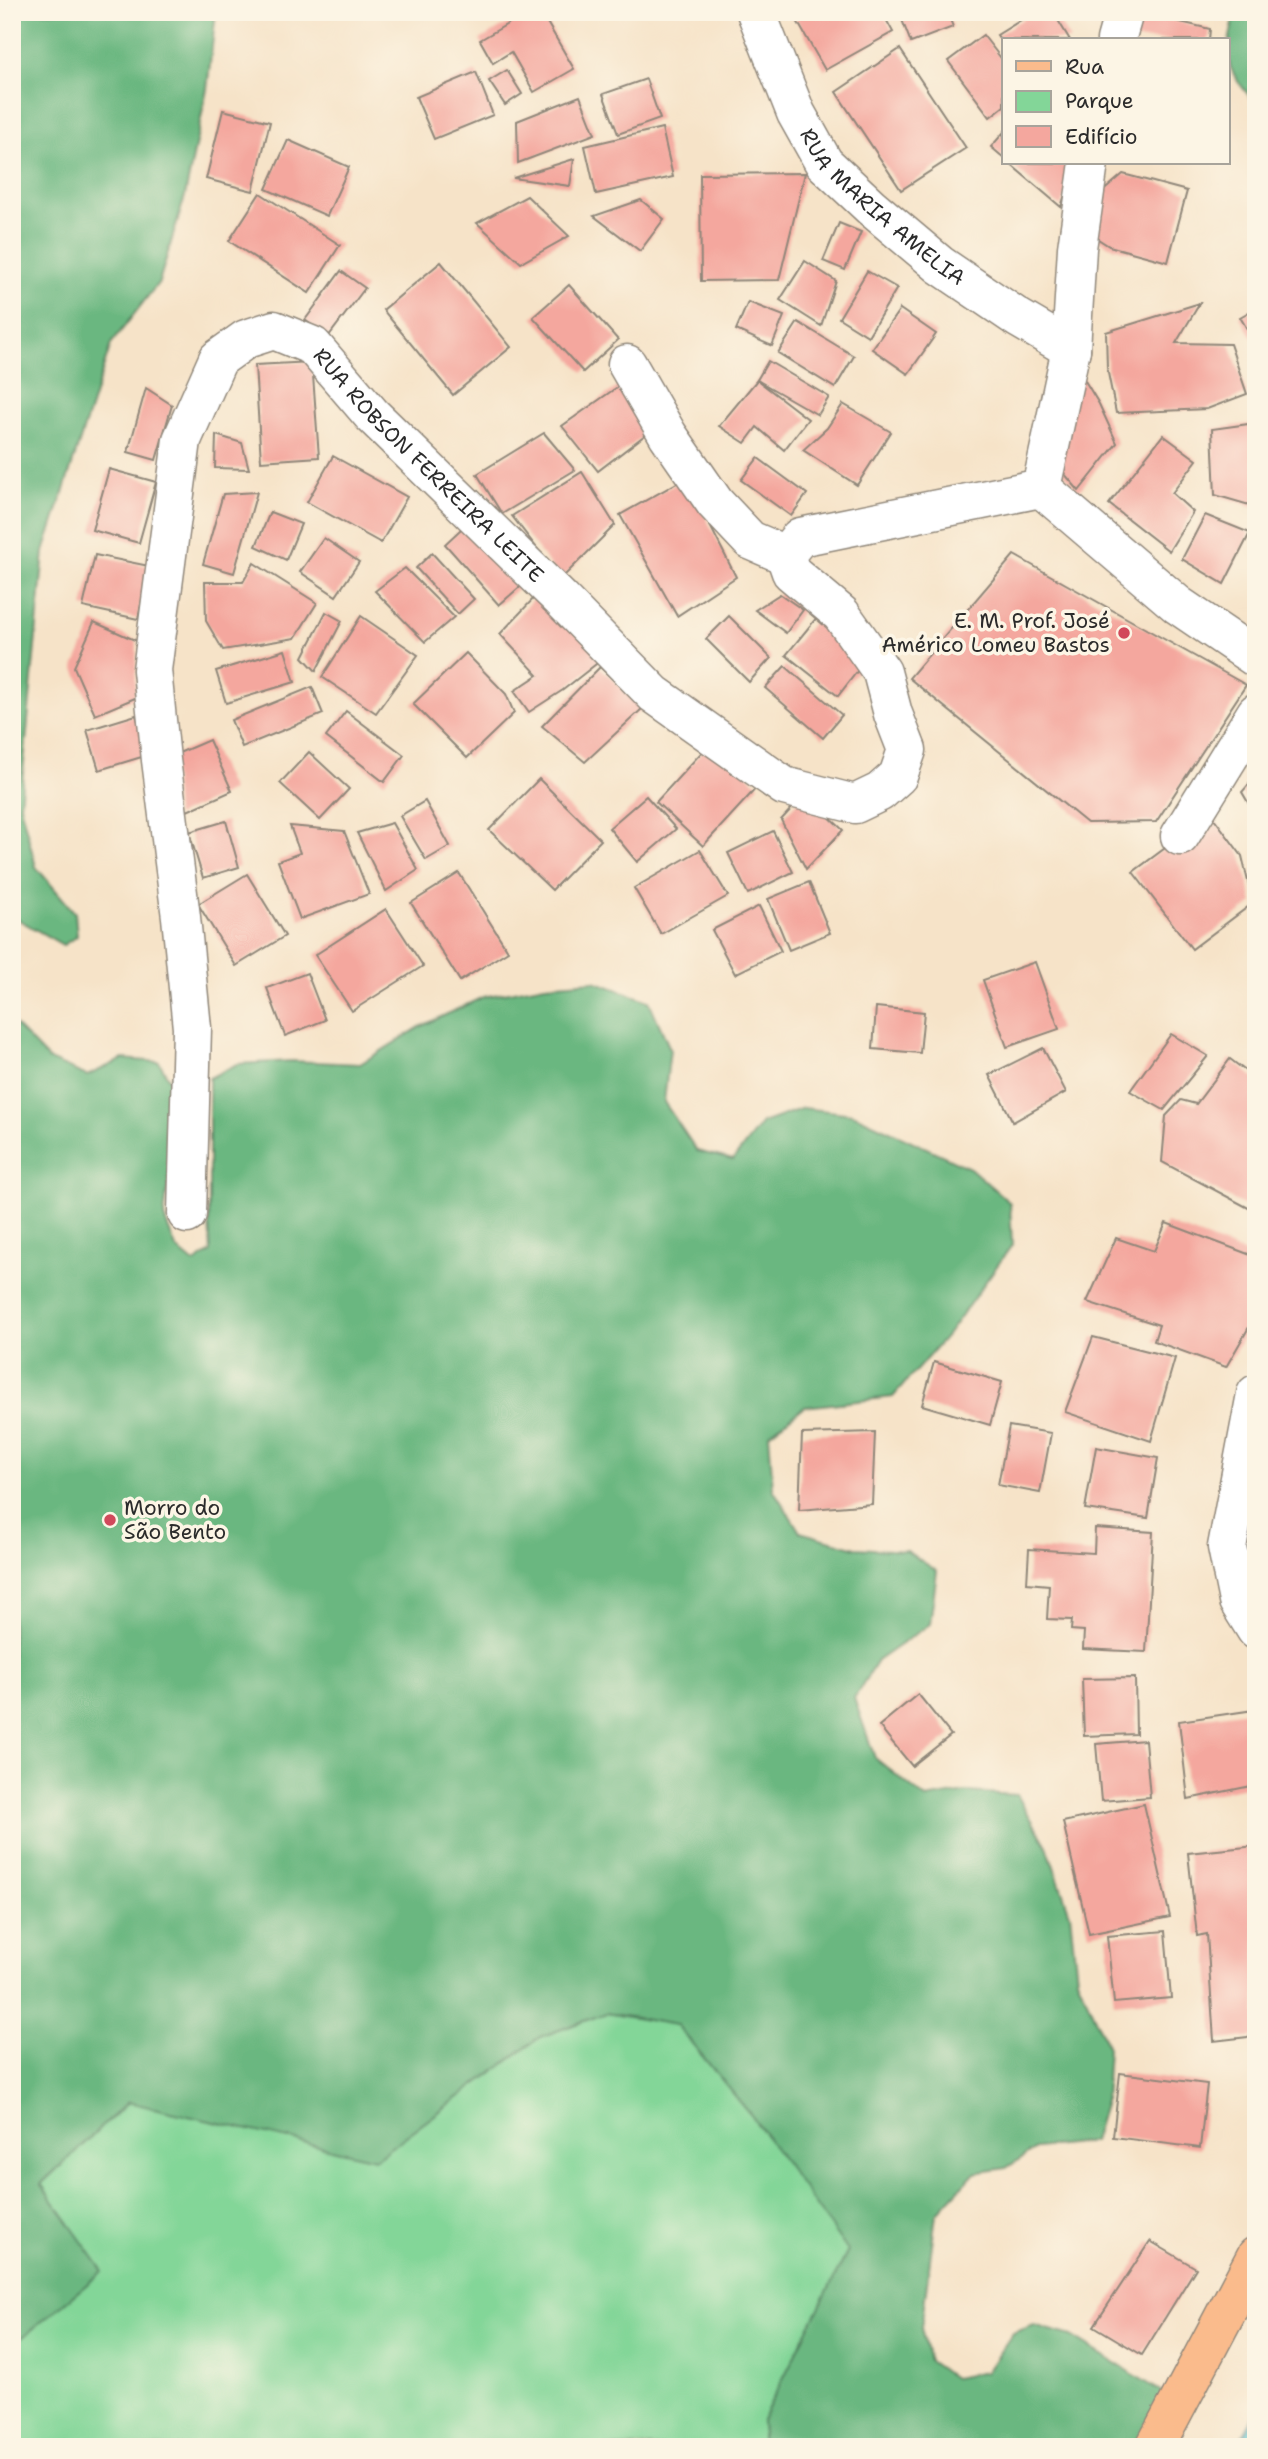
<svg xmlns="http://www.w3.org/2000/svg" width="1268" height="2459" font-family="'Shantell Sans',sans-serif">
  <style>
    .green { fill: #83d698; stroke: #578062; stroke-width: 2 }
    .forest { fill: #6ab780; stroke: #4a7156; stroke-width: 2 }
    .water { fill: #55c1d0; stroke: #40767e; stroke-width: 2 }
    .building { fill: #f4a79e }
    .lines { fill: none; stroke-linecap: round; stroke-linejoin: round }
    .minor-casing { stroke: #90877a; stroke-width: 41 }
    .major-casing { stroke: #90877a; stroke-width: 41 }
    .minor { stroke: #fff; stroke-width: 38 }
    .major { stroke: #fabb8c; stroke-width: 38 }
    .poi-dot { fill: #d1495b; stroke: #fcf5e5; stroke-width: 2.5 }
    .labels { text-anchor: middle; stroke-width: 7; stroke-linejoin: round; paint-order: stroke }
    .street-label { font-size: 21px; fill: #2b2b2b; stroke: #fcf5e5 }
    .poi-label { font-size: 21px; fill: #2b2b2b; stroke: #fcf5e5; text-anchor: end }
  </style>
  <rect width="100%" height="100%" fill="#fcf5e5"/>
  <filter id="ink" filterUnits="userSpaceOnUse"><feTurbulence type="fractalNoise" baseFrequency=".0143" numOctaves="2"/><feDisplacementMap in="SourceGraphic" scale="14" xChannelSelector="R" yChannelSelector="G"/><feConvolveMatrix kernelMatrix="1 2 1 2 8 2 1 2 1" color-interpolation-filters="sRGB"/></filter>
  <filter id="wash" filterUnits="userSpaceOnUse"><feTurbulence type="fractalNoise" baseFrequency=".00686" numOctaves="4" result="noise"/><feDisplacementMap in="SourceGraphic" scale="28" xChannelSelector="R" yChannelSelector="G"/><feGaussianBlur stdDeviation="1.57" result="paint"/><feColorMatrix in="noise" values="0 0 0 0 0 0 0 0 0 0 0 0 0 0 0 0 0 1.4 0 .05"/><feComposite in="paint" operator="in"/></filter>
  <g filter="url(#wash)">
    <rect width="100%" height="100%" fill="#f6e3c8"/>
    <polygon class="green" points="606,2013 677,2025 751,2115 849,2251 761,2422 763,2447 12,2447 12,2346 102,2271 41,2184 129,2102 375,2159 540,2037"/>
    <g class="forest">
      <polygon points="12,12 216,12 207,89 185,196 159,282 111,344 44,552 20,805 36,867 75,913 77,936 63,945 12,916"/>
      <path d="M1236 12H1256V104C1224 66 1223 61 1236 12Z"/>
      <polygon points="594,981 649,1001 670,1049 664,1102 697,1151 733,1160 762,1123 803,1108 853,1114 970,1168 1010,1203 1012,1245 948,1334 893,1397 804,1407 769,1434 773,1489 800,1532 856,1548 906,1551 937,1571 930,1624 877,1661 854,1698 875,1758 926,1799 966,1792 1017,1795 1047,1846 1070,1914 1077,1978 1108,2047 1105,2101 1093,2141 1037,2148 1006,2168 974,2173 936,2214 921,2328 929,2361 953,2378 986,2372 1013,2333 1034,2325 1071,2336 1167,2395 1140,2447 763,2447 761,2422 848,2251 751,2115 677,2025 606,2013 540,2037 375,2159 128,2102 41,2184 103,2271 12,2346 12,1022 49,1060 87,1076 123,1059 159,1062 178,1094 164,1217 176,1248 194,1263 211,1252 209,1223 209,1078 237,1064 291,1061 360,1064 420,1027 483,997 545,985"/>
    </g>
    <polygon class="water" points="1256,2412 1256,2447 1237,2447"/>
    <g id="blocks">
      <g class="building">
        <polygon points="528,12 541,12 574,69 534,92 511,52 493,63 480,40"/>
        <polygon points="792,12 882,12 893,32 825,70"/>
        <polygon points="899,12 947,12 953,27 911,43"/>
        <polygon points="1034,12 1053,12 1070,40 1004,40 1004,45 997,35"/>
        <polygon points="1138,12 1210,29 1209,40 1128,40"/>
        <polygon points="983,35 1004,62 1004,106 990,117 948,61"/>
        <polygon points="900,49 966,148 901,190 836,92"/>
        <polygon points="507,70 522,94 505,105 489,81"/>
        <polygon points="476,72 493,115 434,139 416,97"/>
        <polygon points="646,79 660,119 618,134 603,94"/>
        <polygon points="580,96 595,134 518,163 517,121"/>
        <polygon points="223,110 270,122 253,191 206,179"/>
        <polygon points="662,128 673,177 596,194 585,146"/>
        <polygon points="1004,132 1004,158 991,147"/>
        <polygon points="288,140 349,167 327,216 266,189"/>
        <polygon points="574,159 570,186 513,178"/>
        <polygon points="1009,163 1075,163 1061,207"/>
        <polygon points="805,173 779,280 701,281 700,174"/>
        <polygon points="1123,174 1187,191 1168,262 1109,246 1095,237 1100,194"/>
        <polygon points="260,193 340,245 309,293 229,241"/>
        <polygon points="527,196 569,236 521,263 477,223"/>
        <polygon points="641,200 664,219 640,251 594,216"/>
        <polygon points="839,223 861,232 845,270 823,261"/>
        <polygon points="805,261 836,281 821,326 780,300"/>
        <polygon points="441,262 511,347 453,395 383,310"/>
        <polygon points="341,271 365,288 328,337 305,320"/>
        <polygon points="867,271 897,288 868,336 839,318"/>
        <polygon points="569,285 618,340 583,372 533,317"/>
        <polygon points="748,302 784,316 772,346 736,330"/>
        <polygon points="1200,303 1176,343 1230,344 1247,394 1207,409 1116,413 1107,368 1106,332"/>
        <polygon points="1256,308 1256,344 1240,317"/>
        <polygon points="900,309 936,334 908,374 872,349"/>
        <polygon points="798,322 854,356 835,388 778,353"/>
        <polygon points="768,361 829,397 818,415 757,380"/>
        <polygon points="312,362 319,457 261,461 255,365"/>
        <polygon points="1079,371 1099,404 1117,443 1079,491 1058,466"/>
        <polygon points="757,380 808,419 784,450 757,427 745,443 719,426"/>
        <polygon points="623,383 658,425 598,471 562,426"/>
        <polygon points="146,388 172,405 156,460 128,452"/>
        <polygon points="843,404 891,432 857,485 803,450 827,428"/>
        <polygon points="1256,423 1256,507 1215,495 1212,429"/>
        <polygon points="544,433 575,470 502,514 477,474"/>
        <polygon points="216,435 242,443 249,469 215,468"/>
        <polygon points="1163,435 1197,460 1172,493 1193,512 1169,551 1109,504"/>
        <polygon points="333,456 407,497 381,543 307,502"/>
        <polygon points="758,458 807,494 791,516 741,480"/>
        <polygon points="109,469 156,482 139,543 92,530"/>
        <polygon points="582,472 615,525 561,579 512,516"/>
        <polygon points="686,478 736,577 677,616 620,515"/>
        <polygon points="257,492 234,573 203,564 223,494"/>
        <polygon points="270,512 301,524 286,560 256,546"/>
        <polygon points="1205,515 1250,533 1224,584 1182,559"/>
        <polygon points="475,516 530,578 499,605 445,544"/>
        <polygon points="324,538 359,562 336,596 300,572"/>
        <polygon points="432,553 474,599 458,614 416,568"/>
        <polygon points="95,555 149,566 138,619 83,607"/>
        <polygon points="1014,555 1246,685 1156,822 1087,823 909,678"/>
        <polygon points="254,563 317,603 295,638 223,650 206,621 205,582 243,582"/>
        <polygon points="405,568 454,617 425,642 375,591"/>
        <polygon points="780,594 803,610 786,633 755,610"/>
        <polygon points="534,598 605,657 563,690 529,712 514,691 538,675 500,634"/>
        <polygon points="326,612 342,621 316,671 303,657"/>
        <polygon points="361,616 418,655 376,713 322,677"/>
        <polygon points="729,616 771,658 749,682 706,639"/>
        <polygon points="818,616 869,656 838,696 786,655"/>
        <polygon points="94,622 137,641 135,698 95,715 74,667"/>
        <polygon points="285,650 295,682 226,703 216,671"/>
        <polygon points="466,653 506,694 514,713 467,758 413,704"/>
        <polygon points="785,666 842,715 823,738 765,688"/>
        <polygon points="600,667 643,708 585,762 542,726"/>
        <polygon points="312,687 323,714 242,747 231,720"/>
        <polygon points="346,711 404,755 384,782 326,737"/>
        <polygon points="136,715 148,755 99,770 87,730"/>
        <polygon points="209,740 232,791 176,816 172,756"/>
        <polygon points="712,741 759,785 703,846 656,802"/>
        <polygon points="309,752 349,789 320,820 280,783"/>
        <polygon points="1256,776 1256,816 1242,792"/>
        <polygon points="539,779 601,840 552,890 489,830"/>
        <polygon points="805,794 843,830 806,869 781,820"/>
        <polygon points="646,796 676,829 637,862 609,828"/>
        <polygon points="425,801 450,846 426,860 400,816"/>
        <polygon points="1211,814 1242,856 1253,903 1192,949 1133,872"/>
        <polygon points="226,821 239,867 203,878 189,832"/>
        <polygon points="392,823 418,870 386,891 357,833"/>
        <polygon points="290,826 344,831 369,894 300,919 278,861 300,853"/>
        <polygon points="773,831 793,872 748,894 728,853"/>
        <polygon points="700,850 728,896 661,934 634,888"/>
        <polygon points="459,873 508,951 460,981 411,903"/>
        <polygon points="247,874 285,936 236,966 198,904"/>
        <polygon points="809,882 830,933 789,950 768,899"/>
        <polygon points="759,906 781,951 735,974 712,930"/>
        <polygon points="386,909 423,966 352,1011 315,955"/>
        <polygon points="1035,962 1059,1029 1007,1047 983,980"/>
        <polygon points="307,973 325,1020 285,1036 267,988"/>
        <polygon points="876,1007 924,1012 920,1053 873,1049"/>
        <polygon points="1171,1034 1208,1056 1164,1110 1130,1091"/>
        <polygon points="1043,1048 1066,1092 1013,1122 989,1075"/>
        <polygon points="1230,1059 1256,1079 1256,1212 1162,1162 1166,1116 1181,1100 1196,1104"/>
        <polygon points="1166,1223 1256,1257 1256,1315 1226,1367 1154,1341 1159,1325 1087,1302 1116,1238 1154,1251"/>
        <polygon points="1093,1337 1175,1358 1151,1441 1065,1412"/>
        <polygon points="934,1362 1002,1382 990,1425 922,1405"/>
        <polygon points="1009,1426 1051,1433 1040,1493 998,1485"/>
        <polygon points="875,1432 872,1504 799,1510 802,1434"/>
        <polygon points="1096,1447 1158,1458 1148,1518 1085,1509"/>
        <polygon points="1095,1528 1153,1532 1146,1652 1083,1649 1084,1631 1071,1630 1072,1620 1047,1619 1049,1585 1027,1583 1029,1549 1094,1553"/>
        <polygon points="1135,1678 1136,1734 1084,1736 1082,1679"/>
        <polygon points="918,1694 951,1735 912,1766 879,1726"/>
        <polygon points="1254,1710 1256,1785 1188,1799 1179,1721"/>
        <polygon points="1145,1740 1150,1797 1101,1801 1096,1744"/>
        <polygon points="1144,1804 1170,1917 1089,1934 1063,1822"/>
        <polygon points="1256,1846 1256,2036 1214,2041 1207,1934 1197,1936 1188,1853"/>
        <polygon points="1165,1931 1171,1998 1114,2003 1107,1936"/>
        <polygon points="1120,2073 1207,2084 1200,2148 1113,2137"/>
        <polygon points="1150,2241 1196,2268 1142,2355 1094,2326"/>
      </g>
    </g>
  </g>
  <g filter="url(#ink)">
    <use href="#blocks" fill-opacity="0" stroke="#90877a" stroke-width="2"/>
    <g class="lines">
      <defs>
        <g id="minor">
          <path id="s1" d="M756 12 796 113 824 163 871 207 940 265 1018 318 1071 349"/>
          <polyline points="1116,40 1124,12"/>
          <polyline points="627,364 668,435 715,503 750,540 785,555"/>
          <polyline points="1041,488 1071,349 1077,248 1089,163"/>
          <polyline points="1041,488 1178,605 1256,658"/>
          <polyline points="1180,836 1256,713"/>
          <path id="s2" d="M187 1214 192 1028 181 917 161 760 152 670 182 440 218 359 246 339 274 330 313 346 372 415 561 599 654 694 784 786 855 804 880 792 898 776 907 750 893 714 882 672 841 614 791 572 785 555 800 537 1041 488"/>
          <polyline points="1256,1394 1227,1547 1238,1601 1256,1630"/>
        </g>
        <polyline id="major" points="1155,2447 1256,2256"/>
      </defs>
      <use href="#minor" class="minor-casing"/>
      <use href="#major" class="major-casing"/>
      <use href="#minor" class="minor"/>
      <use href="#major" class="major"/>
    </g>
  </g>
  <g class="poi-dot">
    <circle cx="1124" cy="633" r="7"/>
    <circle cx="110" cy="1520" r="7"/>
  </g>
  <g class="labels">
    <g class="street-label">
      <text dy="7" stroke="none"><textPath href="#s1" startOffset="238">RUA MARIA AMELIA</textPath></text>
      <text dy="7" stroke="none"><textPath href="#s2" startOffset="1139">RUA ROBSON FERREIRA LEITE</textPath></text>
    </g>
    <g class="poi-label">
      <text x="1110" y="628">E. M. Prof. José<tspan x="1110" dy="24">Américo Lomeu Bastos</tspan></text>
      <text x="124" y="1515" text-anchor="start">Morro do<tspan x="124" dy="24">São Bento</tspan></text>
    </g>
  </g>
  <rect width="1268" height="2459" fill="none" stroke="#fcf5e5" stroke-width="42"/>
  <rect x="1002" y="38" width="228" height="126" fill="#fcf5e5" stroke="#a8a49b" stroke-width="2"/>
  <rect x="1016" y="61" width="35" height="10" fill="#fabb8c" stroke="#a8a49b" stroke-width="2"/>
  <text x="1065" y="74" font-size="21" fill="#2b2b2b">Rua</text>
  <rect x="1016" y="91" width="35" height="21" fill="#83d698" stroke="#a8a49b" stroke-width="2"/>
  <text x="1065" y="108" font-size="21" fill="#2b2b2b">Parque</text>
  <rect x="1016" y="126" width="35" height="21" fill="#f4a79e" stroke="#a8a49b" stroke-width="2"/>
  <text x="1065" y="144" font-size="21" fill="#2b2b2b">Edifício</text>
</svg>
